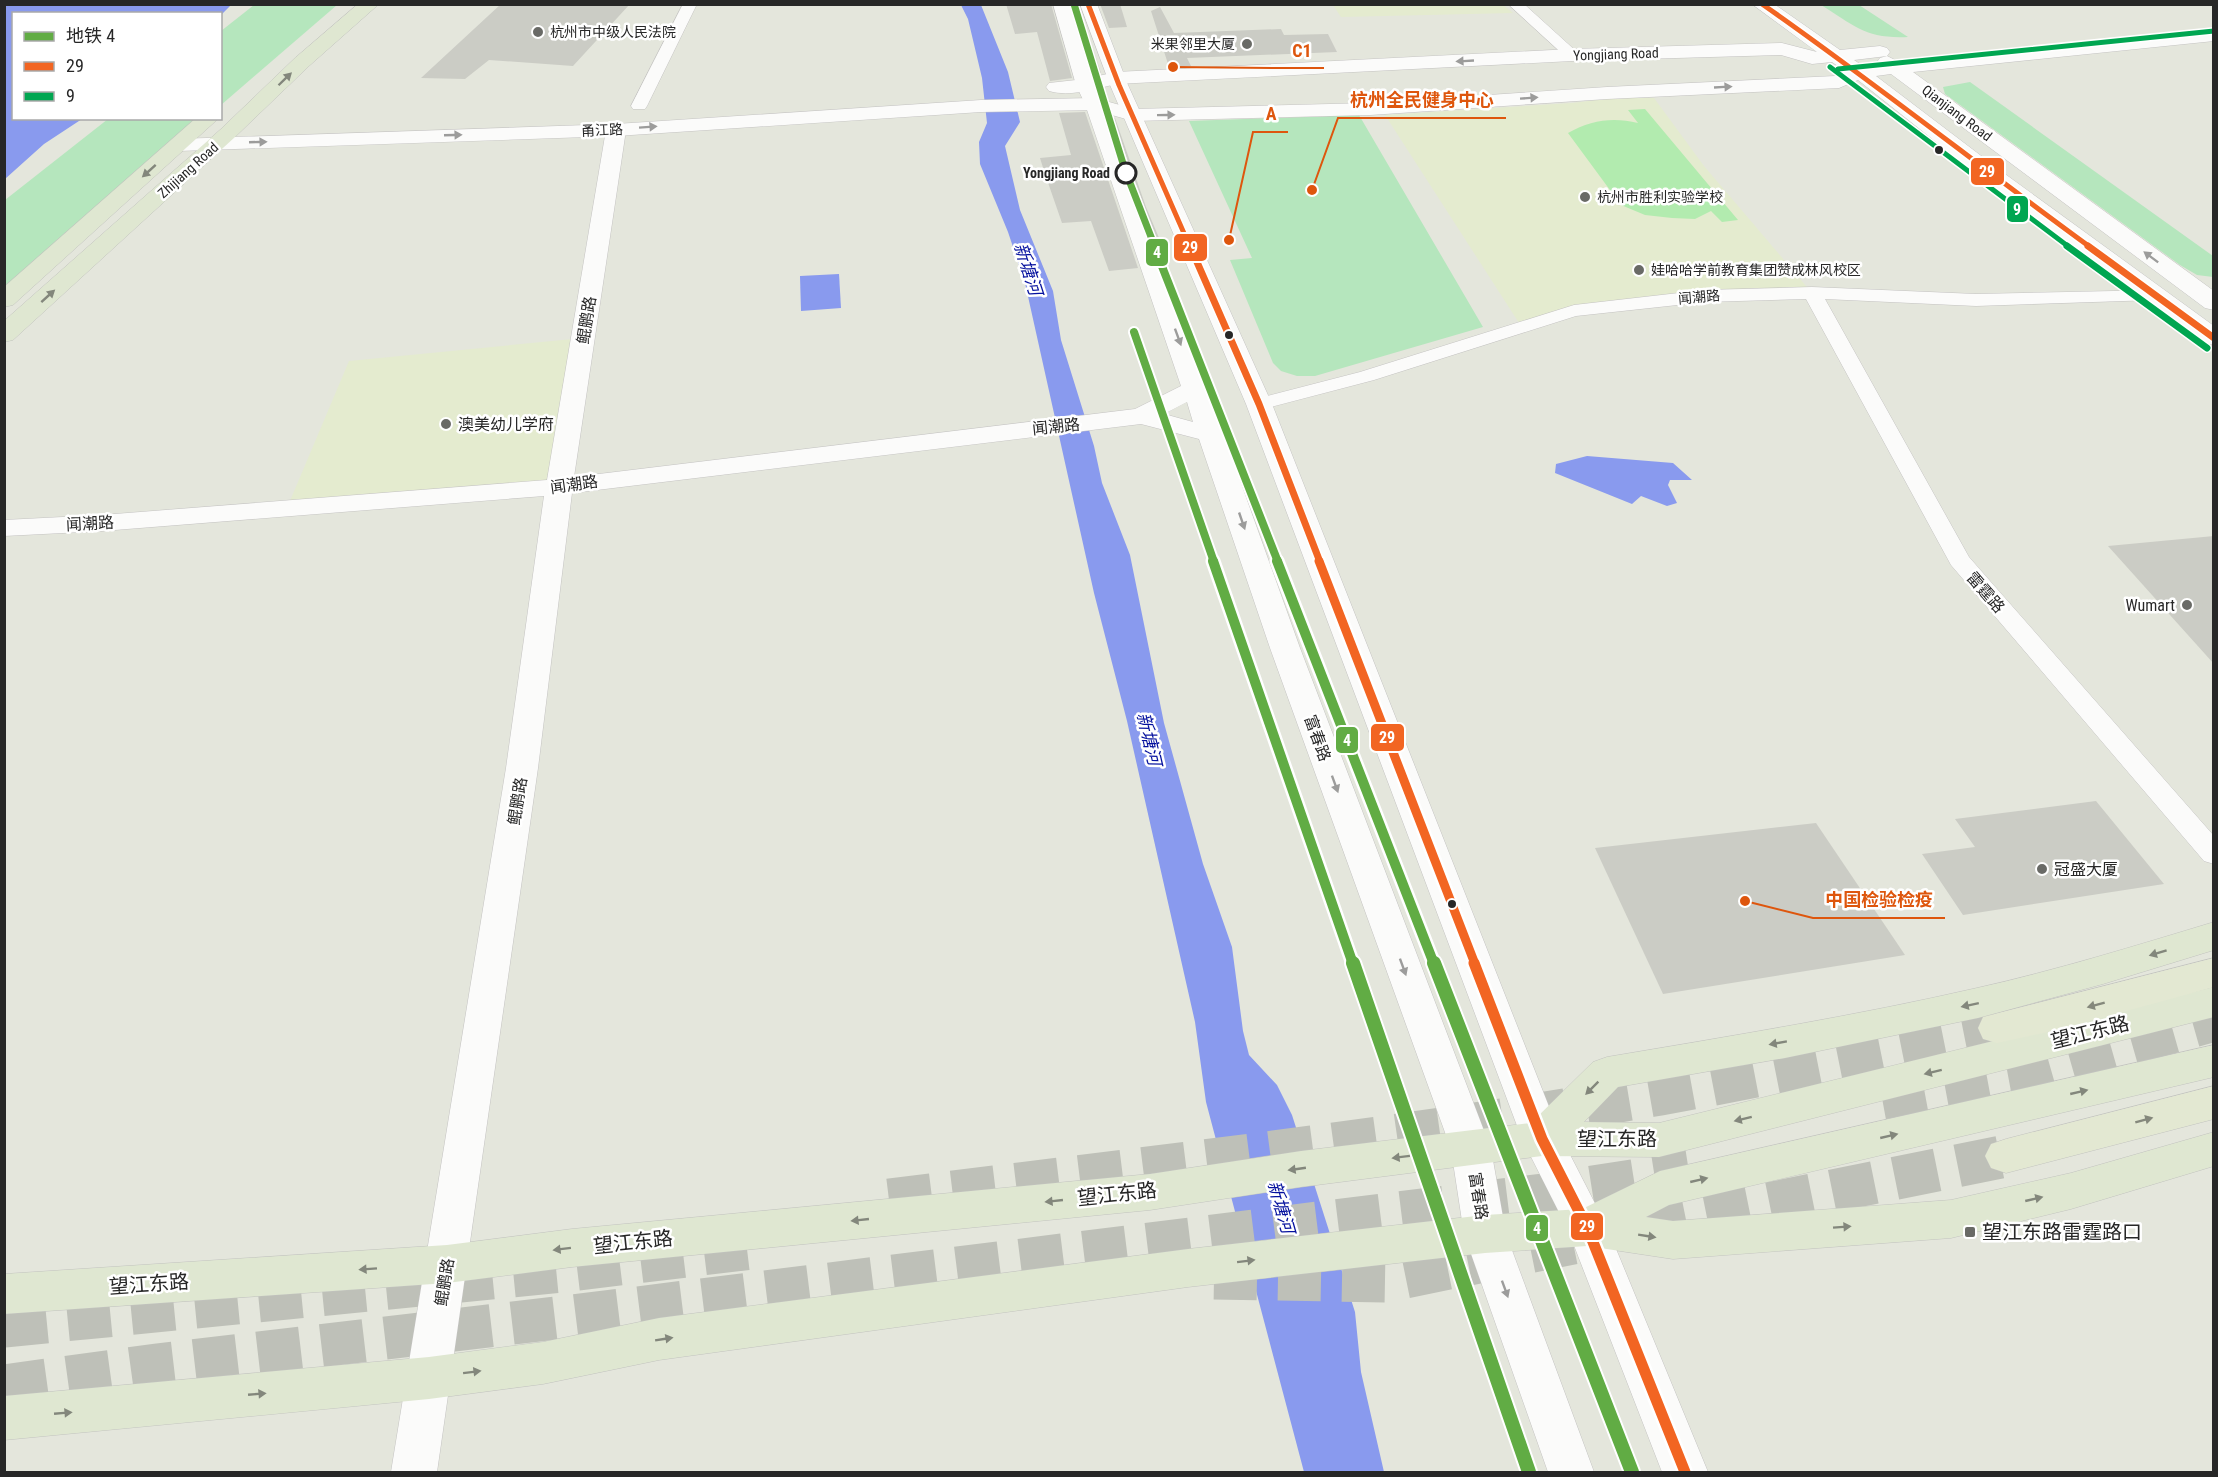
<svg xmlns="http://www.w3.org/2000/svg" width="2218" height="1477" font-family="'Roboto Condensed','Noto Sans SC',sans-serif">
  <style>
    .education { fill: #e4ebcf }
    .green { fill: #b5e6bd }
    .pitch { fill: #b2ebaf }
    .water { fill: #899aee }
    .building { fill: #cbccc5 }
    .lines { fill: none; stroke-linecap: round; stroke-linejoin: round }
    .trunk-tunnel { stroke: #bec0b8; stroke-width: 43; stroke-dasharray: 43 21; stroke-linecap: butt }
    .minor-casing { stroke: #c4c3c2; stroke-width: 1 }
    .tertiary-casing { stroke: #c4c3c2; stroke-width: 1 }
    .secondary-casing { stroke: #c4c3c2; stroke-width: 1 }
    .primary-casing { stroke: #c2c3bf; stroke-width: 1 }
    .trunk-casing { stroke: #c2c3bf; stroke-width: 1 }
    .minor { fill: #fbfbfa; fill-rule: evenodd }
    .tertiary { fill: #fbfbfa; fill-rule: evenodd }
    .secondary { fill: #fbfbfa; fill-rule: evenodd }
    .primary { fill: #dfe7d1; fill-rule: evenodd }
    .trunk { fill: #e3e8d2; fill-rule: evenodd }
    .bus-1-far3-casing { stroke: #fff; stroke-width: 8 }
    .bus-1-far2-casing { stroke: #fff; stroke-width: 10 }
    .bus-1-far1-casing { stroke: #fff; stroke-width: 14 }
    .bus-1-casing { stroke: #fff; stroke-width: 16 }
    .bus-2-far1-casing { stroke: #fff; stroke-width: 8 }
    .bus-2-casing { stroke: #fff; stroke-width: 10 }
    .bus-1-far3 { stroke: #f26522; stroke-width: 5 }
    .bus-1-far2 { stroke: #f26522; stroke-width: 7 }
    .bus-1-far1 { stroke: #f26522; stroke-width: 9 }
    .bus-1 { stroke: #f26522; stroke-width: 11 }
    .bus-2-far1 { stroke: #00a651; stroke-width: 5 }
    .bus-2 { stroke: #00a651; stroke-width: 7 }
    .metro-1-far3-casing { stroke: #fff; stroke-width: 10 }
    .metro-1-far2-casing { stroke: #fff; stroke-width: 12 }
    .metro-1-far1-casing { stroke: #fff; stroke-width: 15 }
    .metro-1-casing { stroke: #fff; stroke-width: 18 }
    .metro-1-far3 { stroke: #61ac44; stroke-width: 7 }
    .metro-1-far2 { stroke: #61ac44; stroke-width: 8 }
    .metro-1-far1 { stroke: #61ac44; stroke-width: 10 }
    .metro-1 { stroke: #61ac44; stroke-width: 14 }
    .oneway { fill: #9c9c9b }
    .oneway2 { fill: #83877c }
    .oneway3 { fill: #85887c }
    .poi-dot { fill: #696a66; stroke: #fff; stroke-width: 2 }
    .bus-dot { fill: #272727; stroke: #fff; stroke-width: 2 }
    .stop-dot { fill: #fff; stroke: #272727; stroke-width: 3 }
    .labels { text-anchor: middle; stroke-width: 5; stroke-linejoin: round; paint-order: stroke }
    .far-poi-label { font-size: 14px; fill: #272727; stroke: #fff; text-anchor: start }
    .far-street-label { font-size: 14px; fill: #272727; stroke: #fff }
    .far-stop-label { font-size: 14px; font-weight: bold; fill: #272727; stroke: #fff; text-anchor: end }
    .street-label { font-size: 16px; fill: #272727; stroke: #fff }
    .poi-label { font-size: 16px; fill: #272727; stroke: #fff; text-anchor: start }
    .water-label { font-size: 18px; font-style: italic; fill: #05119e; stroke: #fff }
    .near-street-label { font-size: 20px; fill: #272727; stroke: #fff }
    .near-poi-label { font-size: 20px; fill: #272727; stroke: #fff; text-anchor: start }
    .leader { fill: none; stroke: #de560d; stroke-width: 2 }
    .callout-dot { fill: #de560d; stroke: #fff; stroke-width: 2 }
    .callout-label { font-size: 18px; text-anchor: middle; font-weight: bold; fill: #de560d; stroke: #fff; stroke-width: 5; stroke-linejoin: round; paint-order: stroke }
    .line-badge { stroke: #fff; stroke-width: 2 }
    .badge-label { font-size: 16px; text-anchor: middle; font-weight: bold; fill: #fff }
  </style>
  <rect width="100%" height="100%" fill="#e4e6dc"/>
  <g class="education">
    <polygon points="1503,5 1513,13 1341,17 1333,5"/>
    <polygon points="1613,98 1654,98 1704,166 1812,293 1574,311 1521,326 1385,115 1572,103"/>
    <polygon points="583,338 559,487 287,508 349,361"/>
  </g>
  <g class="green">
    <polygon points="254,5 337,5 221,105 221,31"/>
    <path d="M1821 5H1859L1908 37C1866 39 1855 26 1821 5Z"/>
    <polygon points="1970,82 2213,256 2213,277 2197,275 2180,265 1945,94 1943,87"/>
    <polygon points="1359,115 1483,327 1315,376 1297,376 1281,371 1273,363 1230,260 1252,258 1189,121"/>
    <polygon points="108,119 204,119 5,291 5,200"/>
  </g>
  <path class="pitch" d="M1645 109 1738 220 1722 222 1711 211 1695 219 1672 218 1645 215 1621 205 1568 133C1591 120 1613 117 1638 123L1628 110Z"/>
  <g class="water">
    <polygon points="5,4 231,4 231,5 221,15 14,14 14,118 82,119 44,144 5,179"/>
    <polygon points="961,5 981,5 1008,72 1020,122 1005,146 1020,210 1053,291 1061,340 1094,446 1102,483 1130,555 1164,723 1203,864 1232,947 1243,1031 1249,1055 1277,1085 1292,1115 1355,1312 1361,1372 1384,1472 1304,1472 1206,1102 1195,1022 1127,721 1094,593 1025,283 1008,232 980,164 979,142 987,123 982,78 968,19"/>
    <polygon points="839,274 841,308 801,311 800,276"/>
    <polygon points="1587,456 1673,463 1692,480 1670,480 1668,485 1677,503 1667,506 1641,496 1632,504 1555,473 1556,464"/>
  </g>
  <g class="building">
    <polygon points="501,4 630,4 573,66 489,60 465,79 421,78"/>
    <polygon points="1006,4 1051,4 1072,78 1050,81 1037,32 1015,34"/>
    <polygon points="1073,4 1078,4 1101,73 1093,75"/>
    <polygon points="1100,4 1120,4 1127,27 1109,28"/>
    <polygon points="1160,7 1174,33 1281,29 1284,35 1328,34 1337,52 1187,58 1191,66 1169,67 1151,11"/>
    <polygon points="1085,112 1138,268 1109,271 1091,221 1062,223 1045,174 1040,158 1071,155 1059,113"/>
    <polygon points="1112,117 1115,118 1146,207 1170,264 1165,264"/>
    <polygon points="2214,536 2214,664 2108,546"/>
    <polygon points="2096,801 2164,884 1963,915 1922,854 1975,847 1955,819"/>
    <polygon points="1816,823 1905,955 1663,994 1595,848"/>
  </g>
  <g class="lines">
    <g class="trunk-tunnel">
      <polyline points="1882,1098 2049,1067 2214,1020"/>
      <path d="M889 1200C1146 1168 1404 1139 1660 1094 1772 1074 1885 1050 1997 1028"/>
      <polyline points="1644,1229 2006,1156"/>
      <polyline points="1214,1278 1385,1281 1587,1240"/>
      <polyline points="4,1326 562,1271 752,1248"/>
      <polyline points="4,1386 157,1365 565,1317 1543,1195 1689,1172"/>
    </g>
    <defs>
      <g id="minor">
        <polygon points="683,4 697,4 647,106 645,109 633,109 631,106"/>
        <polygon points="1508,4 1524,4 1577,52 1579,55 1577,58 1567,58"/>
        <polygon points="1812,287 1976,294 2161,290 2163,294 2161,298 2154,300 1976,306 1825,299 1969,557 2214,836 2214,864 2204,861 1951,565 1806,299 1705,302 1576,316 1374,380 1259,410 1252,408 1249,404 1252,400 1360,372 1574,305 1705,290"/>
      </g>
      <g id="tertiary">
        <path d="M1053 4H1071L1094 85 1105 104 1300 648 1491 1149 1506 1234 1594 1472H1548L1464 1234 1451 1149 1270 648 1199 439 1141 424 572 493 538 768 437 1472H391L506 768 544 496 102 531 4 536V520L102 515 547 480 606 130 609 126H623L626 130 574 477 1135 409 1181 386 1085 104 1076 85ZM1187 402 1193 422 1164 414Z"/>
        <polygon points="1080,4 1097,4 1128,85 1272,404 1561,1137 1607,1227 1708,1472 1662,1472 1568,1230 1522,1139 1246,404 1110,85"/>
      </g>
      <path id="secondary" d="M1752 4H1774L1840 50 1880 46 1887 48 1890 52 1887 56 1854 60 1863 66 1879 64 1877 62 1880 58 1887 56 1899 62 2214 29V41L1913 72 2214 291V310L2205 308 1891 74 1876 76 2005 174 2214 326V345L2205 343 1989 184 1858 80 1839 88 1607 99 1370 115 1133 121 1094 110 981 112 616 136 178 151 171 149 168 145 171 141 178 139 616 124 981 100 1095 98 1134 109 1370 103 1607 87 1835 76 1845 71 1832 62 1812 64 1781 55 1572 61 1116 84C1095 89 1070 97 1049 91L1046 87 1049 83 1085 79 1116 72 1572 49 1782 43 1817 52Z"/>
      <g id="primary">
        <polygon points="358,4 379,4 309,66 235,137 13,340 4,342 4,321 221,129 295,58"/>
        <polygon points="196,118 219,118 13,305 4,307 4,287"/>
        <path d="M2214 922V950L2103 984 1978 1018 1785 1058 1618 1087 1584 1122 1659 1123 2214 987V1017L1659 1157 1542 1156 1301 1187 1150 1210 572 1267 447 1283 4 1314V1274L447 1245 572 1229 1150 1174 1301 1151 1531 1123 1593 1062 1607 1057C1731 1036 1855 1016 1977 988 2057 970 2135 946 2214 922Z"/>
        <polygon points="2214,1045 2214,1077 1669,1205 1646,1217 1673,1221 1951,1200 2071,1173 2214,1132 2214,1166 2071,1209 1951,1238 1673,1259 1587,1246 1485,1253 1188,1287 659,1360 543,1384 429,1399 4,1440 4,1396 429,1357 543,1342 659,1318 1188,1249 1485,1215 1582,1209 1660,1171"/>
      </g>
      <g id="trunk">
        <polygon points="2214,958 2214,987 2057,1030 1997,1043 1983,1039 1978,1028 1983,1017"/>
        <polygon points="2214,1086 2214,1119 2006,1173 1991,1168 1985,1156 1991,1144 2006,1139"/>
      </g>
    </defs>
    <use href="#minor" class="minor-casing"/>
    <use href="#tertiary" class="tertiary-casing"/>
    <use href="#secondary" class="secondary-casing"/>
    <use href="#primary" class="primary-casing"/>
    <use href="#trunk" class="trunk-casing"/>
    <use href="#minor" class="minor"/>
    <use href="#tertiary" class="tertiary"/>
    <use href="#secondary" class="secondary"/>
    <use href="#primary" class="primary"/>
    <use href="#trunk" class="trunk"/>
    <defs>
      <g id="bus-1-far3">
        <polyline points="1088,4 1119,85 1190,247"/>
        <path d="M1762 4C1874 82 1980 167 2090 247"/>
      </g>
      <g id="bus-1-far2">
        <polyline points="1190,246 1259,404 1320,562"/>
        <polyline points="2088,246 2214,338"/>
      </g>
      <polyline id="bus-1-far1" points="1319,561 1475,964"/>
      <polyline id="bus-1" points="1474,963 1542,1139 1587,1227 1685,1472"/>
      <g id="bus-2-far1">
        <polyline points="1830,67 2069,247"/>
        <polyline points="1838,69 2214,31"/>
      </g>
      <polyline id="bus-2" points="2067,246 2207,348"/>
    </defs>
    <use href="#bus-1-far3" class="bus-1-far3-casing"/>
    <use href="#bus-1-far2" class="bus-1-far2-casing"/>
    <use href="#bus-1-far1" class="bus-1-far1-casing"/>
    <use href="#bus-1" class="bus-1-casing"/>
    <use href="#bus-2-far1" class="bus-2-far1-casing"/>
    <use href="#bus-2" class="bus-2-casing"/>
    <use href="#bus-1-far3" class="bus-1-far3"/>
    <use href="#bus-1-far2" class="bus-1-far2"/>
    <use href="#bus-1-far1" class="bus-1-far1"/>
    <use href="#bus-1" class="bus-1"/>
    <use href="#bus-2-far1" class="bus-2-far1"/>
    <use href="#bus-2" class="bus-2"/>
    <defs>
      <polyline id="metro-1-far3" points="1074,4 1125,170 1155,247"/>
      <g id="metro-1-far2">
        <polyline points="1154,246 1278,562"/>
        <polyline points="1134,332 1214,562"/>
      </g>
      <g id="metro-1-far1">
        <polyline points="1213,561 1353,964"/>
        <polyline points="1277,561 1434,964"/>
      </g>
      <g id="metro-1">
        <polyline points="1353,963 1529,1472"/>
        <polyline points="1434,963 1632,1472"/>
      </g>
    </defs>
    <use href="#metro-1-far3" class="metro-1-far3-casing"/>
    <use href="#metro-1-far2" class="metro-1-far2-casing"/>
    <use href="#metro-1-far1" class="metro-1-far1-casing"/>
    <use href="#metro-1" class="metro-1-casing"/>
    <use href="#metro-1-far3" class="metro-1-far3"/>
    <use href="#metro-1-far2" class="metro-1-far2"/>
    <use href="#metro-1-far1" class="metro-1-far1"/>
    <use href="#metro-1" class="metro-1"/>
  </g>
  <defs><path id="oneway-solid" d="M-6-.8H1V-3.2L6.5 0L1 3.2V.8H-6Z" transform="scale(1.5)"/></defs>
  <g class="oneway">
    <use href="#oneway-solid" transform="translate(1465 61) rotate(177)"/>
    <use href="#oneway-solid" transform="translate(1723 87) rotate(-3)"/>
    <use href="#oneway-solid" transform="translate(1529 98) rotate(-4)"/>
    <use href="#oneway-solid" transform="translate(1166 115) rotate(-1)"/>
    <use href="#oneway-solid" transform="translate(648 127) rotate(-4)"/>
    <use href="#oneway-solid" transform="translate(453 135) rotate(-2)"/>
    <use href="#oneway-solid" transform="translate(258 142) rotate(-2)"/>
    <use href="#oneway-solid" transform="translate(2151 257) rotate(-143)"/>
    <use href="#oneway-solid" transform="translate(1178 337) rotate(70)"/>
    <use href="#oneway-solid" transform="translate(1242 521) rotate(71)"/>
    <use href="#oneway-solid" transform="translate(1335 784) rotate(70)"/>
    <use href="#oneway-solid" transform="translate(1403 967) rotate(70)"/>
    <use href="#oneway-solid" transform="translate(1505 1289) rotate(70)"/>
  </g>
  <g class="oneway2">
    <use href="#oneway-solid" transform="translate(285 79) rotate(-44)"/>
    <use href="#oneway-solid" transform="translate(149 171) rotate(138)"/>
    <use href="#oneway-solid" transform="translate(48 296) rotate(-42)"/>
    <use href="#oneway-solid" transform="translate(2158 953) rotate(163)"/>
    <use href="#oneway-solid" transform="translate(1970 1005) rotate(168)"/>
    <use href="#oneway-solid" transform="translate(1778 1043) rotate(170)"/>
    <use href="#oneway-solid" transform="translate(1933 1072) rotate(166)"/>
    <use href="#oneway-solid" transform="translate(1592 1088) rotate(135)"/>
    <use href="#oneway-solid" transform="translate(2079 1092) rotate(-13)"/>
    <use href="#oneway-solid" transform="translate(1743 1119) rotate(166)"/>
    <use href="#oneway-solid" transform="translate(1889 1136) rotate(-13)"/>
    <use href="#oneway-solid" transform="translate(1401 1157) rotate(173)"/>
    <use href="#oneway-solid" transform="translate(1297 1169) rotate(172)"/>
    <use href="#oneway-solid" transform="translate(1699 1180) rotate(-13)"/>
    <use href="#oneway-solid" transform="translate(2034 1199) rotate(-13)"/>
    <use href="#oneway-solid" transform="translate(1054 1201) rotate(174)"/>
    <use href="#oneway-solid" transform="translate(860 1220) rotate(174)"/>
    <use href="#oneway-solid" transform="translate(1842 1227) rotate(-4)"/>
    <use href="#oneway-solid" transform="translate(1647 1236) rotate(9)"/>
    <use href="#oneway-solid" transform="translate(562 1249) rotate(173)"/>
    <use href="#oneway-solid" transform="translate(1246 1261) rotate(-7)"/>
    <use href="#oneway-solid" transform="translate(368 1269) rotate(176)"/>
    <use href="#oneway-solid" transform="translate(664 1339) rotate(-9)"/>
    <use href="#oneway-solid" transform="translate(472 1372) rotate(-7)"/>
    <use href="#oneway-solid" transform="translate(257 1394) rotate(-5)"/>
    <use href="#oneway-solid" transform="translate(63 1413) rotate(-5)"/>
  </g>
  <g class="oneway3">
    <use href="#oneway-solid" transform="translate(2096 1005) rotate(165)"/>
    <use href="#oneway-solid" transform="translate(2144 1120) rotate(-15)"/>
  </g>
  <g class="poi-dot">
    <circle cx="538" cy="32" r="6"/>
    <circle cx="1247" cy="44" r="6"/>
    <circle cx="1585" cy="197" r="6"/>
    <circle cx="1639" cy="270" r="6"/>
    <circle cx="446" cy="424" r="6"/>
    <circle cx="2187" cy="605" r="6"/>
    <circle cx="2042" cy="869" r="6"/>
    <rect x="1964" y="1226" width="12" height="12" rx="3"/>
  </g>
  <g class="bus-dot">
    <circle cx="1939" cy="150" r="5"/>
    <circle cx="1229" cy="335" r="5"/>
    <circle cx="1452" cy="904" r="5"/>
  </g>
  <circle class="stop-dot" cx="1126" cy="173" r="10"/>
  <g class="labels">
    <g class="far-poi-label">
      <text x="550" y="37">杭州市中级人民法院</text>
      <text x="1235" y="49" text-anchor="end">米果邻里大厦</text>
      <text x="1597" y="202">杭州市胜利实验学校</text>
      <text x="1651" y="275">娃哈哈学前教育集团赞成林风校区</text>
    </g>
    <g class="far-street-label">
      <text transform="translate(1616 54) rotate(-2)" y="5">Yongjiang Road</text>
      <text transform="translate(1957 113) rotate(37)" y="5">Qianjiang Road</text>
      <text transform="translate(602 130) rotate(-3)" y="5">甬江路</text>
      <text transform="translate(188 170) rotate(-42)" y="5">Zhijiang Road</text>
      <text transform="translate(1699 297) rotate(-5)" y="5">闻潮路</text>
    </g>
    <g class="far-stop-label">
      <text x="1110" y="178">Yongjiang Road</text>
    </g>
    <g class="street-label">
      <text transform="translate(586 320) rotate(-81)" y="6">鲲鹏路</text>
      <text transform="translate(1056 426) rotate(-6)" y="6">闻潮路</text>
      <text transform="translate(574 484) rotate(-8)" y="6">闻潮路</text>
      <text transform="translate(90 523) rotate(-3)" y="6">闻潮路</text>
      <text transform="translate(1986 592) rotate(49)" y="6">雷霆路</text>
      <text transform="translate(1318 738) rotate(70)" y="6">富春路</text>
      <text transform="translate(517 801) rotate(-81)" y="6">鲲鹏路</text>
      <text transform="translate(1479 1196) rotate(81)" y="6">富春路</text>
      <text transform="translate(444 1282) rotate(-81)" y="6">鲲鹏路</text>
    </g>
    <g class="poi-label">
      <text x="458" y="430">澳美幼儿学府</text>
      <text x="2175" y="611" text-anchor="end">Wumart</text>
      <text x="2054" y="875">冠盛大厦</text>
    </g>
    <g class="water-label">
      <text transform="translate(1028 269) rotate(72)" y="6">新塘河</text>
      <text transform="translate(1149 739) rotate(77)" y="6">新塘河</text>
      <text transform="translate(1281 1207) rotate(74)" y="6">新塘河</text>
    </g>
    <g class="near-street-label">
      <text transform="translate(2090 1032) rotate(-14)" y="7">望江东路</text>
      <text x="1617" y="1146">望江东路</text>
      <text transform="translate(1117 1194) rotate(-6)" y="7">望江东路</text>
      <text transform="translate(633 1242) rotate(-6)" y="7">望江东路</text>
      <text transform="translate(149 1284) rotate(-4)" y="7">望江东路</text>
    </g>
    <g class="near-poi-label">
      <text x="1982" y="1239">望江东路雷霆路口</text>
    </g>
  </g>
  <path class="leader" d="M1173 67L1280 68H1324M1312 190L1338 118H1506M1229 240L1253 132H1288M1745 901L1813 918H1945"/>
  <g class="callout-dot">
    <circle cx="1173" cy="67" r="6"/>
    <circle cx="1312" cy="190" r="6"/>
    <circle cx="1229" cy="240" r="6"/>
    <circle cx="1745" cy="901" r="6"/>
  </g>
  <g class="callout-label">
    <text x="1302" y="57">C1</text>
    <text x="1422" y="106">杭州全民健身中心</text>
    <text x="1271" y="120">A</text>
    <text x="1879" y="906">中国检验检疫</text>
  </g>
  <g class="line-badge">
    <rect x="1970" y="157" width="35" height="29" rx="6" fill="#f26522"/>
    <rect x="2006" y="195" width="23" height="28" rx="6" fill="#00a651"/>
    <rect x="1173" y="233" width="35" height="29" rx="6" fill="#f26522"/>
    <rect x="1145" y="238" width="24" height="29" rx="6" fill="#61ac44"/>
    <rect x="1370" y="723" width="35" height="29" rx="6" fill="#f26522"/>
    <rect x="1335" y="726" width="24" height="28" rx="6" fill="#61ac44"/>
    <rect x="1570" y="1212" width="34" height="29" rx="6" fill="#f26522"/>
    <rect x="1525" y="1214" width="24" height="28" rx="6" fill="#61ac44"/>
  </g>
  <g class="badge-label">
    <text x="1987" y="177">29</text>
    <text x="2017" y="215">9</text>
    <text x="1190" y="253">29</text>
    <text x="1157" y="258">4</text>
    <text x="1387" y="743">29</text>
    <text x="1347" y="746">4</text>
    <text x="1587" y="1232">29</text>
    <text x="1537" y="1234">4</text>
  </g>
  <rect width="2218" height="1477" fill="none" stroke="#272727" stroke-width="12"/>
  <rect x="12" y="12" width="210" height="108" fill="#ffffff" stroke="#a9a9a9" stroke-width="1.5"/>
  <rect x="24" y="32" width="30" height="9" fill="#61ac44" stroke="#a9a9a9" stroke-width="1.5"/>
  <text x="66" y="42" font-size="18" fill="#272727">地铁 4</text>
  <rect x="24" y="62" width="30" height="9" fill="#f26522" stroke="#a9a9a9" stroke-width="1.5"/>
  <text x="66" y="72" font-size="18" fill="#272727">29</text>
  <rect x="24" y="92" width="30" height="9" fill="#00a651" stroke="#a9a9a9" stroke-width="1.5"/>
  <text x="66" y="102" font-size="18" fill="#272727">9</text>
</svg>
